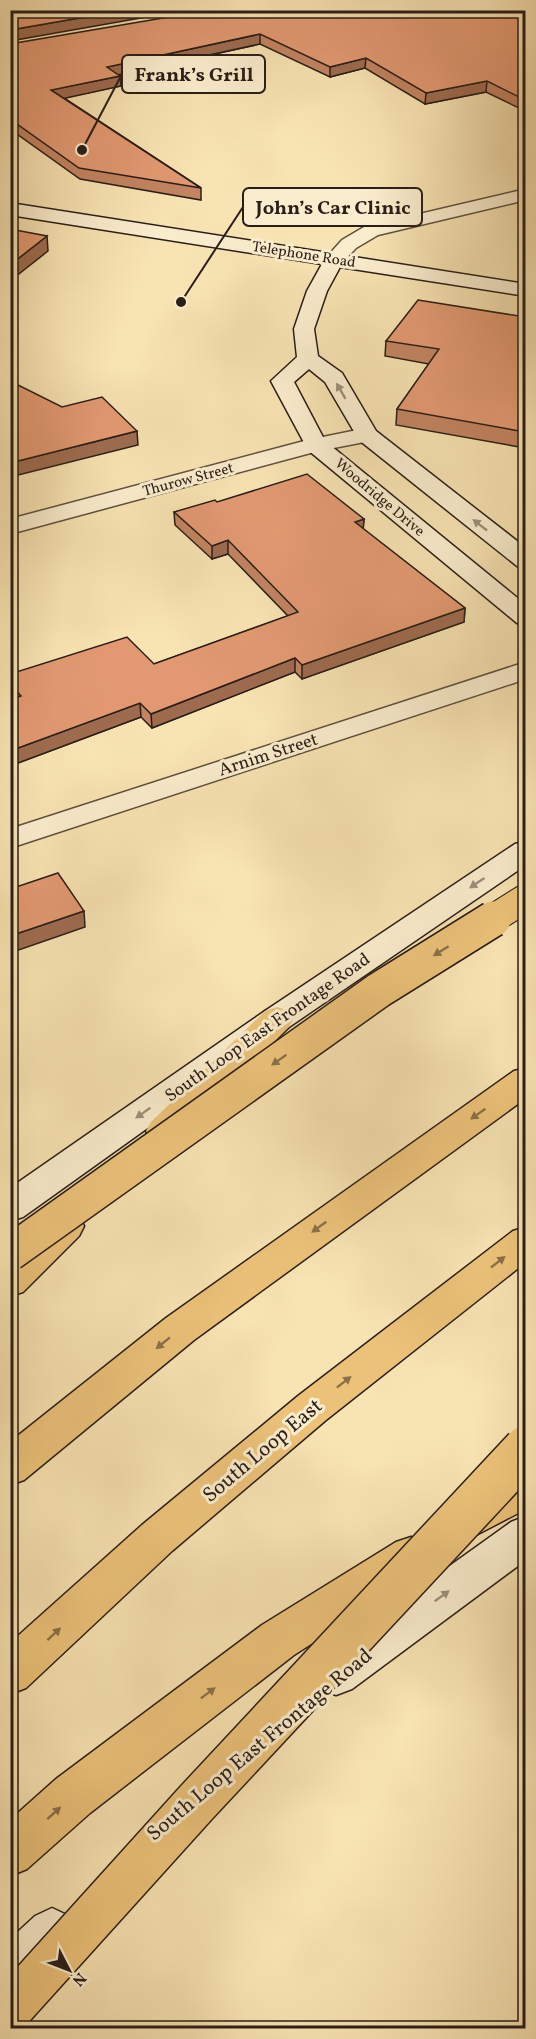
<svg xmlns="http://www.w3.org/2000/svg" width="536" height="2039" font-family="Vollkorn,serif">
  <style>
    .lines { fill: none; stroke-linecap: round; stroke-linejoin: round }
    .street-casing { stroke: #5e4f3e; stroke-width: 3 }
    .secondary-casing { stroke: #2a1e18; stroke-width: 3 }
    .highway-casing { stroke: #2a1e18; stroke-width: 3 }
    .street { fill: #faedcd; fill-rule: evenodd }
    .secondary { fill: #faedcd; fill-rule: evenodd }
    .highway { fill: #ecc279; fill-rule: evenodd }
    .highway-bridge-far2-casing { stroke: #2a1e18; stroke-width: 30; stroke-linecap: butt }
    .highway-bridge-far1-casing { stroke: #2a1e18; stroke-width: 38; stroke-linecap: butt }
    .highway-bridge-casing { stroke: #2a1e18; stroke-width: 48; stroke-linecap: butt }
    .highway-bridge-far2 { stroke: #ecc279; stroke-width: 28 }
    .highway-bridge-far1 { stroke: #ecc279; stroke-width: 35 }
    .highway-bridge { stroke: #ecc279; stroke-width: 45 }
    .wall { fill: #c28461; stroke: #2a1e18; stroke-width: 1.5 }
    .shaded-wall { fill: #9e6b4f; stroke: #2a1e18; stroke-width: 1.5 }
    .building { fill: #e29971; stroke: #2a1e18; stroke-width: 1.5 }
    .oneway { fill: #9c907c }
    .oneway2 { fill: #8b7048 }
    .labels { text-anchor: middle; stroke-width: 6; stroke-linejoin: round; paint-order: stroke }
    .far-street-label { font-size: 15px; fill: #2a1e18; stroke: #faedcd }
    .street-label { font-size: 18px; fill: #2a1e18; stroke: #faedcd }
    .near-street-label { font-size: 21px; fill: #2a1e18; stroke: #faedcd }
    .leader { fill: none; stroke: #2a1e18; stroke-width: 2 }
    .callout-dot { fill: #2a1e18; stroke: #faedcd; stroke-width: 2 }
    .callout { fill: #faedcd; stroke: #2a1e18; stroke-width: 2 }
    .callout-label { font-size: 20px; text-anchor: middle; font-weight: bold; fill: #2a1e18 }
  </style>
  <rect width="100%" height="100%" fill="#f8e3b2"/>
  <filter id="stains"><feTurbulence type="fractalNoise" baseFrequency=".00333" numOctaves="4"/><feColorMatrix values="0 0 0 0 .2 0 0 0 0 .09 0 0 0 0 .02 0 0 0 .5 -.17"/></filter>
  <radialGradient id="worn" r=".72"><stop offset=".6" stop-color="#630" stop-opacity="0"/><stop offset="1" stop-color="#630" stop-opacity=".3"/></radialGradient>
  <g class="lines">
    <defs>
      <g id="street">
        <polygon points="180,10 199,10 205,16 197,21"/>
        <polygon points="526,189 526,200 378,235 356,248 342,263 328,263 325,259 342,240 364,227"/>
        <polygon points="367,428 375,430 378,435 375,440 318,451 10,534 10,519 308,440"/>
        <polygon points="526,662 526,679 10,848 10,829"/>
      </g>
      <g id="secondary">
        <polygon points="10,203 526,284 526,296 340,267 327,291 314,329 318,356 342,373 376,431 526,548 526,568 517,566 359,440 325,382 309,369 294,382 325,441 526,605 526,626 517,623 308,450 271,381 297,357 294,329 307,291 322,264 10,215"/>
        <polygon points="526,841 526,865 289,1027 23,1217 10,1221 10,1188 265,1011 515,844"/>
        <polygon points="526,1516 526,1560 352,1689 336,1695 320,1689 314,1674 320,1659 511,1522"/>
        <path d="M52 1908 69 1916 77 1933C65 1961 38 1987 10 1999V1939L35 1916Z"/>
      </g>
      <g id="highway">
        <polygon points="277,1007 289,1011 293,1019 289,1027 175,1140 163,1144 151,1140 146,1131 151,1122 265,1011"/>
        <polygon points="526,1068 526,1098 194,1340 24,1480 10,1485 10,1442 166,1318 514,1071"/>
        <polygon points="66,1212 79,1216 84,1226 79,1236 23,1292 10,1296 10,1257 53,1216"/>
        <polygon points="526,1227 526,1262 326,1420 172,1551 26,1688 10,1694 10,1643 142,1525 298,1396 513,1231"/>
        <polygon points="526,1469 526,1509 478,1534 463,1528 457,1515 463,1502"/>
        <polygon points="411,1537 426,1542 432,1556 426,1570 294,1655 90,1813 27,1869 10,1876 10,1820 56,1779 262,1625 396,1542"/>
      </g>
    </defs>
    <use href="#street" class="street-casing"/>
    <use href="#secondary" class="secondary-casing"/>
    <use href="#highway" class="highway-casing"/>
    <use href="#street" class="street"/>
    <use href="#secondary" class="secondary"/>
    <use href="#highway" class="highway"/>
    <defs>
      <polyline id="highway-bridge-far2" points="491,920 526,898"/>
      <polyline id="highway-bridge-far1" points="10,1253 379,990 493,919"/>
      <polyline id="highway-bridge" points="10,2009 196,1803 526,1449"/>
    </defs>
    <use href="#highway-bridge-far2" class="highway-bridge-far2-casing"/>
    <use href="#highway-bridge-far1" class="highway-bridge-far1-casing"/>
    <use href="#highway-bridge" class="highway-bridge-casing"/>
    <use href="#highway-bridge-far2" class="highway-bridge-far2"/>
    <use href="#highway-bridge-far1" class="highway-bridge-far1"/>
    <use href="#highway-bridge" class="highway-bridge"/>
  </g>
  <g class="wall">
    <polygon points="525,10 525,111 486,92 425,104 365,68 330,77 260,44 119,75 120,76 121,86 64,98 201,188 201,200 80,179 10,129 10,44"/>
    <polygon points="525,317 525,448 396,425 397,409 429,364 385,356 386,341"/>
    <polygon points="217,502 364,519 363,529 465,608 464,622 302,679 295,672 152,728 141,717 10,766 10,700 13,699 10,696 10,674 154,664 288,616 228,554 212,559 175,525 174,512"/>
  </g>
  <g class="shaded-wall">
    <polygon points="126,10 186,10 10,41 10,30"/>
    <polygon points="260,34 260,44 108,77 107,67"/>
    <polygon points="366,58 365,68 330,77 330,67"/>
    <polygon points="120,76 121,86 52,101 51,90"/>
    <polygon points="487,81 486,92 425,104 426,93"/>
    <polygon points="47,236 48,251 10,281 10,265"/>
    <polygon points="137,431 138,445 10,477 10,463"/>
    <polygon points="364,519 363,532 355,522"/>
    <polygon points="228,540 228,554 212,559 212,546"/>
    <polygon points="465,608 464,622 302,679 302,665"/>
    <polygon points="295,658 295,672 152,728 151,714"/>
    <polygon points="140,703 141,717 10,766 10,751"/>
    <polygon points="84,911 85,927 10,953 10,936"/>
  </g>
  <g class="building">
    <polygon points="10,10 126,10 10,30"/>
    <polygon points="210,10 525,10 525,100 487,81 426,93 366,58 330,67 260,34 107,67 120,76 51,90 201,188 79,168 10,119 10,44"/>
    <polygon points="10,229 47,236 10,265"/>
    <polygon points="418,300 525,317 525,432 397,409 439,349 386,341"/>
    <polygon points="10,381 62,407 102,397 137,431 10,463"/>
    <polygon points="307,474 364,519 355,522 465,608 302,665 295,658 151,714 140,703 10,751 10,700 21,696 10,684 10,674 127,637 154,664 298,612 228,540 212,546 174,512 215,500 217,502"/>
    <polygon points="58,873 84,911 10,936 10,889"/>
  </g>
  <defs><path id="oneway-solid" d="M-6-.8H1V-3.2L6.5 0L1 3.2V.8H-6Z" transform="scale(1.5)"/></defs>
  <g class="oneway">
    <use href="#oneway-solid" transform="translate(341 391) rotate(-120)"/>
    <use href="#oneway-solid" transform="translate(480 525) rotate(-142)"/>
    <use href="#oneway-solid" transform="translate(477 883) rotate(146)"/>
    <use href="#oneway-solid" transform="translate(143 1113) rotate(145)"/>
    <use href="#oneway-solid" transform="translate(442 1596) rotate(-36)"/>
  </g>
  <g class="oneway2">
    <use href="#oneway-solid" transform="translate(441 951) rotate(148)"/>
    <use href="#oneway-solid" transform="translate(279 1060) rotate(145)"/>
    <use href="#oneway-solid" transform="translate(478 1114) rotate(145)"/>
    <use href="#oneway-solid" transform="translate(319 1227) rotate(144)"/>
    <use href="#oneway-solid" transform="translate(498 1262) rotate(-38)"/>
    <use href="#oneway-solid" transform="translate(163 1343) rotate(141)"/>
    <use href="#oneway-solid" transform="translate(344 1382) rotate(-38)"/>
    <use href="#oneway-solid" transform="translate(54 1634) rotate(-43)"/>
    <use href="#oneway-solid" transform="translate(208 1693) rotate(-37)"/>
    <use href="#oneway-solid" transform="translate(54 1813) rotate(-42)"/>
  </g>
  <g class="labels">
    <g class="far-street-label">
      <text transform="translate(304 254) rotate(9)" y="5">Telephone Road</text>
      <text transform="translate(188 479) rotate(-15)" y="5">Thurow Street</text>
      <text transform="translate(380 497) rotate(40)" y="5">Woodridge Drive</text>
    </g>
    <g class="street-label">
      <text transform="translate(268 754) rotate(-18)" y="6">Arnim Street</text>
      <text transform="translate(267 1027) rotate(-35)" y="6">South Loop East Frontage Road</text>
    </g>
    <g class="near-street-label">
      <text transform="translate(262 1450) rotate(-40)" y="7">South Loop East</text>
      <text transform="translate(259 1744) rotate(-40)" y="7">South Loop East Frontage Road</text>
    </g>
  </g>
  <path class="leader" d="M82 150L122 74M181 302L243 207"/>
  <g class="callout-dot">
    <circle cx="82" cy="150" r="6"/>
    <circle cx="181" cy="302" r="6"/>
  </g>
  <g class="callout">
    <rect x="122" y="55" width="143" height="38" rx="6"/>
    <rect x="243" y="188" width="179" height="38" rx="6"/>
  </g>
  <g class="callout-label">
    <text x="194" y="81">Frank’s Grill</text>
    <text x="333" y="214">John’s Car Clinic</text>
  </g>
  <rect width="536" height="2039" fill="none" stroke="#f8e3b2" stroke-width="36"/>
  <rect x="12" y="12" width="512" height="2015" fill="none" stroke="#2a1e18" stroke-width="3"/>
  <rect x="18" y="18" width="500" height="2003" fill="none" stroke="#2a1e18" stroke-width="1.5"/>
  <g transform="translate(69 1970) rotate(132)" stroke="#faedcd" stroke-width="4.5" paint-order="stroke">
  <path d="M0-4.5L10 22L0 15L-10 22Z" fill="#2a1e18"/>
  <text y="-9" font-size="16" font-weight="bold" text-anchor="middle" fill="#2a1e18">N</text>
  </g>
  <rect width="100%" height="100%" filter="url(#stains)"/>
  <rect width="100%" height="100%" fill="url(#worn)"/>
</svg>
